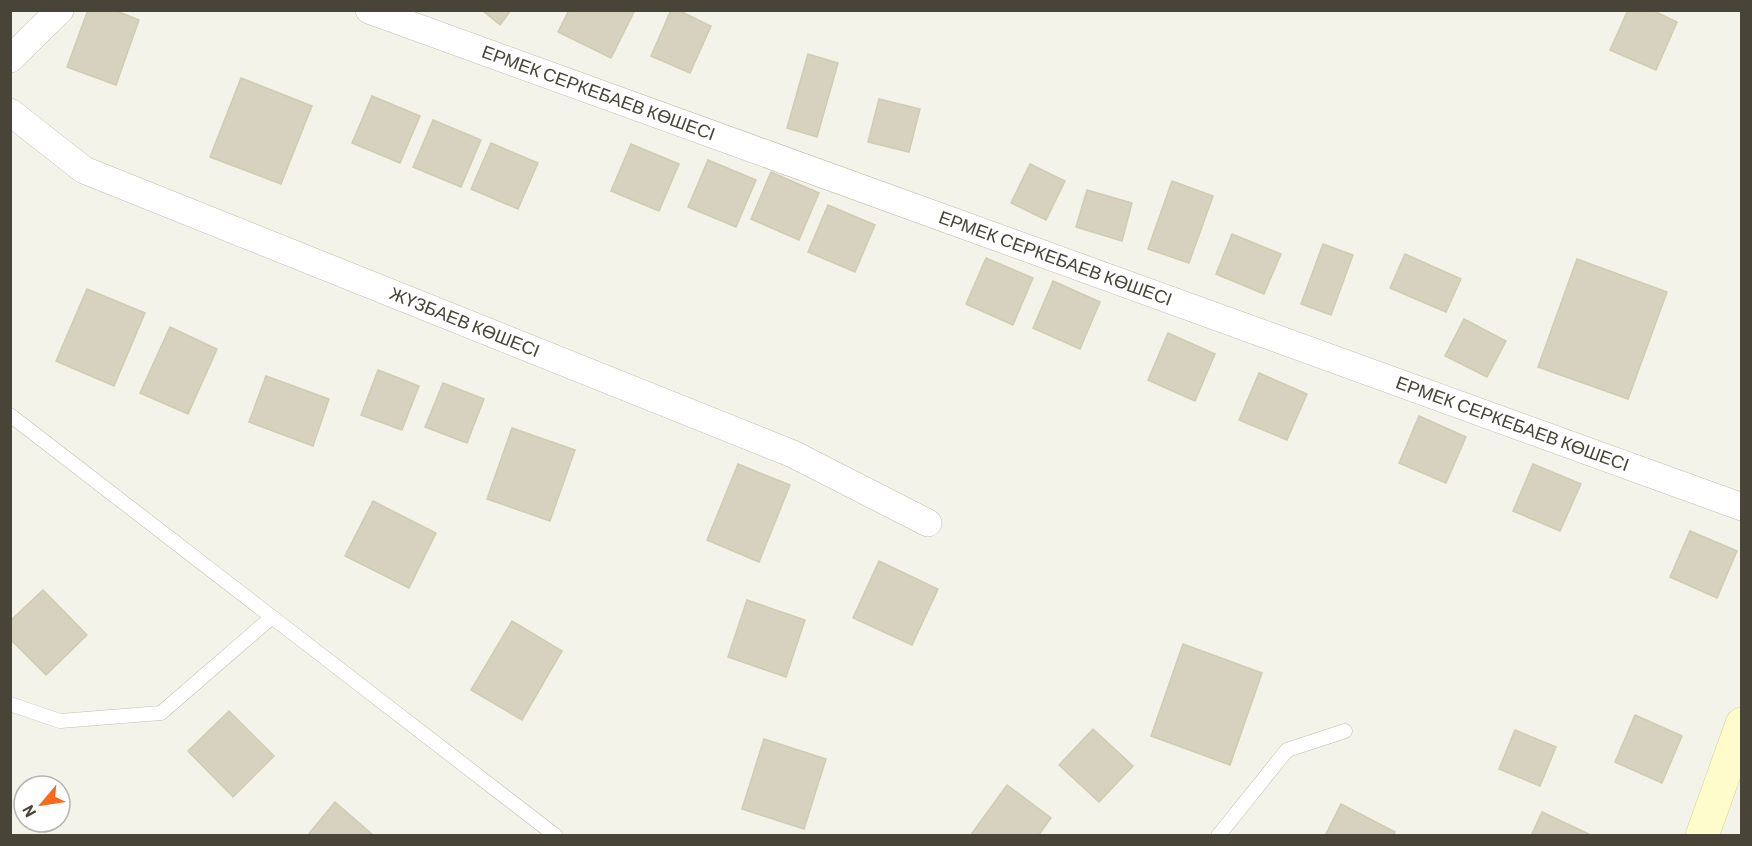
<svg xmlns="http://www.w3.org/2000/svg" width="1752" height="846" font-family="Barlow,sans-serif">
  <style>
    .building { fill: #d6d2bf; stroke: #d1cbb2; stroke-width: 1.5 }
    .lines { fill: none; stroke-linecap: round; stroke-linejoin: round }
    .lane-casing { stroke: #c0bdac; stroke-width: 15 }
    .street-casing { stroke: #c0bdac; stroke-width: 28 }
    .secondary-casing { stroke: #d4d09a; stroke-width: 34 }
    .lane { stroke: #fff; stroke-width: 14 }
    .street { stroke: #fff; stroke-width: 27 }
    .secondary { stroke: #fefcca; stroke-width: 33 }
    .labels { text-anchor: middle; stroke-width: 4.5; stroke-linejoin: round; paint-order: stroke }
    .street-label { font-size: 18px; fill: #484538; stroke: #fff }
  </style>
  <rect width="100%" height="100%" fill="#f4f3e9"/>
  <g class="building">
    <polygon points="88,10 114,10 139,20 116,85 67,67"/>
    <polygon points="482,10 511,10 500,25"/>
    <polygon points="569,10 635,10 611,58 558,32"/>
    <polygon points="671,10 678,10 711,26 690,73 651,56"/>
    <polygon points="1628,10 1652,10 1677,22 1656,70 1610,50"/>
    <polygon points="808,54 838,63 817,137 787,128"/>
    <polygon points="241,78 312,106 281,184 210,157"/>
    <polygon points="372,96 420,116 400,163 352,143"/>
    <polygon points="879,99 920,109 909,152 868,142"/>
    <polygon points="433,120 481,140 461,187 413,167"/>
    <polygon points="491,143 538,163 518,209 471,189"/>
    <polygon points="631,144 679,164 659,211 611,191"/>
    <polygon points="708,160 756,180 736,227 688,207"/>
    <polygon points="1030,164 1065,181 1046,220 1011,203"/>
    <polygon points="771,172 819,193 799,240 751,219"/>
    <polygon points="1172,181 1213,196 1189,263 1148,249"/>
    <polygon points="1087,190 1132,203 1122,241 1076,227"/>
    <polygon points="828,205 875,225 855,272 808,252"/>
    <polygon points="1232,234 1281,254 1264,294 1216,274"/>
    <polygon points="1323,244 1353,255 1331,315 1301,304"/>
    <polygon points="1405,254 1461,279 1446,312 1390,288"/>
    <polygon points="986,258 1033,278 1013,325 966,304"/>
    <polygon points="1577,259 1667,292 1628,399 1538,367"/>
    <polygon points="1053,281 1100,302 1080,349 1033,328"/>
    <polygon points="87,289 145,313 114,386 56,361"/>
    <polygon points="1464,319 1506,341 1487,377 1445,356"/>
    <polygon points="170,327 217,349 188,414 140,393"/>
    <polygon points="1168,333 1215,354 1195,401 1148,380"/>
    <polygon points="378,370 419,386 402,430 361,415"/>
    <polygon points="1259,373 1307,394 1287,440 1239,420"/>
    <polygon points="266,376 329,399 313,446 249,422"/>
    <polygon points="443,383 484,399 467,443 425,427"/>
    <polygon points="1419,416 1466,437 1446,483 1399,463"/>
    <polygon points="512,428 575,450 550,521 487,499"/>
    <polygon points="738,464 790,485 759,562 707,540"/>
    <polygon points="1533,464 1581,484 1560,531 1513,511"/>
    <polygon points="373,501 436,533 409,588 345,556"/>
    <polygon points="1690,531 1737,551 1717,598 1670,577"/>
    <polygon points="879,561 938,589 912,645 853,618"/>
    <polygon points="43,590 87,635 46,675 10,639 10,621"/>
    <polygon points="747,600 805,620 786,677 728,657"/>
    <polygon points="512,621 562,651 522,720 471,690"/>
    <polygon points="1183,644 1262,673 1230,765 1151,736"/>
    <polygon points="229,711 274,756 233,797 188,751"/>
    <polygon points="1635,715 1682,736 1662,783 1615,762"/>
    <polygon points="1093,729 1133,766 1099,802 1059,765"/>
    <polygon points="1515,730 1556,747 1540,786 1499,769"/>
    <polygon points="764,739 826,759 804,829 742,809"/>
    <polygon points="1007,785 1051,818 1038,836 970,836"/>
    <polygon points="335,802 373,835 373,836 307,836"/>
    <polygon points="1341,804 1395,832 1394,836 1325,836"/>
    <polygon points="1542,812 1593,836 1531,836"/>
  </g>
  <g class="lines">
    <defs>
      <g id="lane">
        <polyline points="10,415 556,836"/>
        <polyline points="10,704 60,721 161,713 272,617"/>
        <polyline points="1218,836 1287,750 1345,731"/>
      </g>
      <g id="street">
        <path id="s1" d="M369 10 1742 507"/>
        <polyline points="10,59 60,10"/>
        <path id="s2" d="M10 112 84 170 793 454 928 523"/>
      </g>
      <polyline id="secondary" points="1702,836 1742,724"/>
    </defs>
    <use href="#lane" class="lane-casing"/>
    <use href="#street" class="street-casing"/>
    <use href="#secondary" class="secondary-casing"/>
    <use href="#lane" class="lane"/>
    <use href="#street" class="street"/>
    <use href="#secondary" class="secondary"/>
  </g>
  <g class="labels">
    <g class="street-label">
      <text dy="6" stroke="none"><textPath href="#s1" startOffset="244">ЕРМЕК СЕРКЕБАЕВ КӨШЕСІ</textPath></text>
      <text dy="6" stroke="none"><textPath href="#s1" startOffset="730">ЕРМЕК СЕРКЕБАЕВ КӨШЕСІ</textPath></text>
      <text dy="6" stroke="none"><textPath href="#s2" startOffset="504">ЖҮЗБАЕВ КӨШЕСІ</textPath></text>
      <text dy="6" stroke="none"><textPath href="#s1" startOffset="1216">ЕРМЕК СЕРКЕБАЕВ КӨШЕСІ</textPath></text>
    </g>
  </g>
  <rect width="1752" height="846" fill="none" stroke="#484538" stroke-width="24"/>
  <g transform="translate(42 804) rotate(241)"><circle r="28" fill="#ffffff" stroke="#b6b5af" stroke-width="1.5"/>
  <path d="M0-4.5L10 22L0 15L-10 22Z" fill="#f76a1e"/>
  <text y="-9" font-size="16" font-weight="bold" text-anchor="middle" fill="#484538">N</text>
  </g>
</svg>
